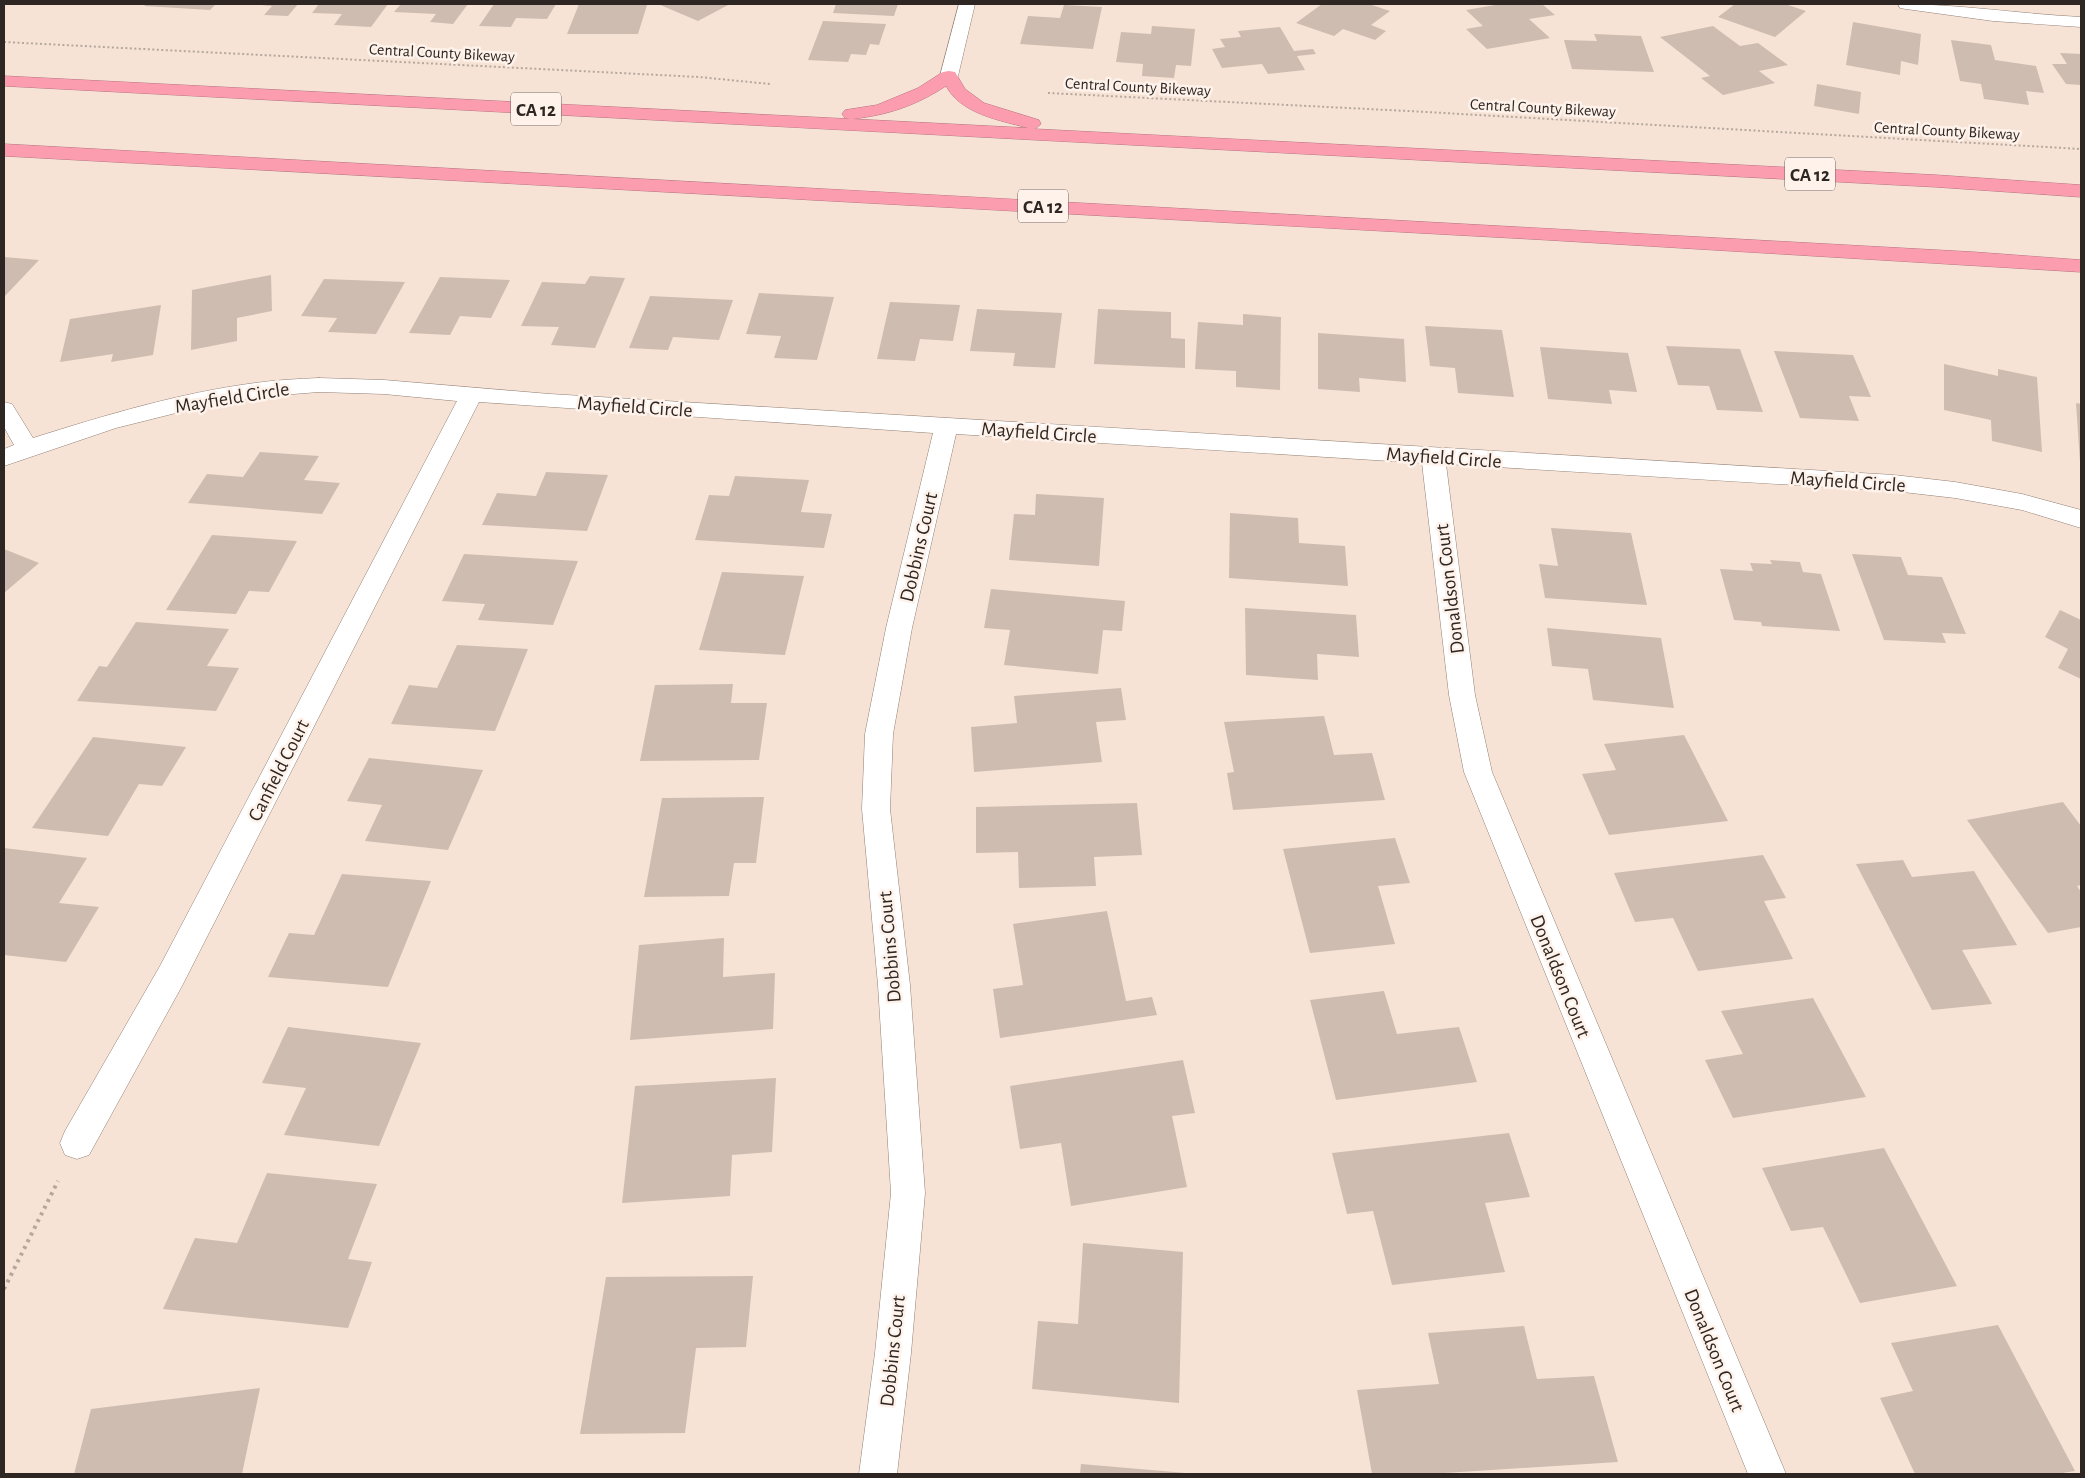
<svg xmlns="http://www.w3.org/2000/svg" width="2085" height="1478" font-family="'Alegreya Sans',sans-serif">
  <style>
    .building { fill: #cfbcb0 }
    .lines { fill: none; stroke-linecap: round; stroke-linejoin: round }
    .street-casing { stroke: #928075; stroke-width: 1 }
    .highway-casing { stroke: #b4737e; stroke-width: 1 }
    .path-far1 { stroke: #b6a79d; stroke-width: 2; stroke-dasharray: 2 2.5; stroke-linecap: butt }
    .path { stroke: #b6a79d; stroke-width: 4; stroke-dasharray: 3 4.5; stroke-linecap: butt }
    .street { fill: #fff; fill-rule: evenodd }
    .highway { fill: #fc9caf; fill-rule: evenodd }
    .labels { text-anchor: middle; stroke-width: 5; stroke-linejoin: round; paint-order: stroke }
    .far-street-label { font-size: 16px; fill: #2d2622; stroke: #fef2ea }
    .shield { fill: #fef2ea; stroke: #6c635e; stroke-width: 1 }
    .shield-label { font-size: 19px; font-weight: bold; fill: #2d2622 }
    .street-label { font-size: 20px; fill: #2d2622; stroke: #fef2ea }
  </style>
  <rect width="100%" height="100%" fill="#f6e3d6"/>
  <g class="building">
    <polygon points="147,4 216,4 210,10 144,6"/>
    <polygon points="261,4 298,4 288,16 264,15 272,6 261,5"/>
    <polygon points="319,4 388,4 371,27 334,25 342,14 312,13"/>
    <polygon points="401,4 468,4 453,24 430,22 436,14 394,12"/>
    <polygon points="494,4 556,4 547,19 516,18 511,27 479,26"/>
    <polygon points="579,4 614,5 647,5 638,34 567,34"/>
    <polygon points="658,4 730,4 698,21"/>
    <polygon points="836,4 898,4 894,16 833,13"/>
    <polygon points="1322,4 1369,4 1390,11 1371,25 1386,31 1375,40 1343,29 1334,36 1296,23"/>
    <polygon points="1501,4 1542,4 1555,15 1529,19 1550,38 1487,49 1466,29 1483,26 1466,10"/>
    <polygon points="1735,4 1785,4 1806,11 1775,37 1718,17"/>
    <polygon points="1064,5 1102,7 1093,49 1020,44 1028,16 1060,18"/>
    <polygon points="823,21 886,24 879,45 870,44 866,55 851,54 848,62 808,60"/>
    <polygon points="1853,22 1921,34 1918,65 1901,61 1900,75 1846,65"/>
    <polygon points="1152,26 1195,29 1191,66 1176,65 1174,78 1142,76 1143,64 1116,62 1121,32 1151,34"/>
    <polygon points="1713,26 1740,46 1758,43 1788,65 1759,71 1775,83 1723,95 1701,78 1710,76 1660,37"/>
    <polygon points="1280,27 1294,51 1313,49 1316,54 1297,56 1305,70 1268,74 1262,64 1222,68 1212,49 1225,47 1220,39 1241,37 1238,31"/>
    <polygon points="1594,34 1641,36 1654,72 1572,69 1564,40 1597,41"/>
    <polygon points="1951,40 1991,45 1995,60 2036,66 2044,93 2026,91 2029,105 1984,99 1981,84 1960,81"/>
    <polygon points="2060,53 2081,54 2081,85 2066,84 2052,64 2067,64"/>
    <polygon points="1817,84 1861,92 1859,114 1814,106"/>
    <polygon points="4,257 39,260 4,297"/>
    <polygon points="271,275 272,311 237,318 237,341 191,350 192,290"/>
    <polygon points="590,276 625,278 595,348 551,345 559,327 521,326 542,282 585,284"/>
    <polygon points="440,277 510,280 491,318 460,316 450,335 409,333"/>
    <polygon points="324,279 405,282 376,334 328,332 337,318 301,316"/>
    <polygon points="759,293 834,297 817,360 774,358 781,336 746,334"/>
    <polygon points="650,296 733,300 719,340 673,337 668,350 629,348"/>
    <polygon points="890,302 960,305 953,341 920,339 915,361 877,359"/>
    <polygon points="161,305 153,355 111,362 113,354 60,362 70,319"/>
    <polygon points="977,309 1062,313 1055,368 1013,366 1015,353 970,351"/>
    <polygon points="1098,309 1171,312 1171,338 1185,339 1185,368 1094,364"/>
    <polygon points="1243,314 1281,317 1280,390 1236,387 1236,371 1195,369 1198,322 1243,325"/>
    <polygon points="1425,326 1502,330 1514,397 1458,393 1455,368 1430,366"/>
    <polygon points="1318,333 1404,339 1406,382 1359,378 1360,392 1318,389"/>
    <polygon points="1666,346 1740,349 1763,412 1717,410 1709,386 1678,385"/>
    <polygon points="1540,347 1628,353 1637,392 1609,390 1612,404 1548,399"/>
    <polygon points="1774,351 1853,355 1871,397 1849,396 1859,421 1800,418"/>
    <polygon points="1944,364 1998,376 1998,369 2037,377 2042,452 1992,441 1991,420 1944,410"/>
    <polygon points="2076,403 2081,404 2081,462 2080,462"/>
    <polygon points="260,452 319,456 304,480 340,483 322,514 188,503 207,474 243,477"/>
    <polygon points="546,472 608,475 587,531 482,525 497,493 536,496"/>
    <polygon points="735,476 809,480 801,512 832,514 824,548 695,540 709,495 729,496"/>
    <polygon points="1036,494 1104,498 1099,566 1009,560 1014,514 1035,515"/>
    <polygon points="1230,513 1298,518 1299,543 1345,546 1348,586 1229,578"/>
    <polygon points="1551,528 1631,533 1647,605 1545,598 1539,564 1558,566"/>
    <polygon points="212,535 297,541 269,592 249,591 236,614 166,610"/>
    <polygon points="4,549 39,563 4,593"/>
    <polygon points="464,554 578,561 553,625 478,620 485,604 442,601"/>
    <polygon points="1852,554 1901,557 1908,575 1942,577 1966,634 1942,633 1946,643 1884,640"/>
    <polygon points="1770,560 1800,562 1803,572 1821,574 1840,631 1762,626 1761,622 1734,620 1720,569 1753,571 1750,563 1772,564"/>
    <polygon points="722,572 804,576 785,655 699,650"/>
    <polygon points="991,589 1125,601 1122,631 1103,630 1098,674 1004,665 1010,630 984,628"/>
    <polygon points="1245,608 1356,615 1359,657 1317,654 1318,680 1246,675"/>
    <polygon points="2060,610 2081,620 2081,679 2058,668 2068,649 2045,637"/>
    <polygon points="136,622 229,629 207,666 239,668 216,711 77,701 99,666 107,667"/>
    <polygon points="1547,628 1661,638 1674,708 1593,700 1588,669 1552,666"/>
    <polygon points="457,645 528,649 495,731 391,724 409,685 437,688"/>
    <polygon points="733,684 731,703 767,703 759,760 640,761 655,685"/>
    <polygon points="1121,688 1126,720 1096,722 1102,762 974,772 971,727 1017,723 1014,696"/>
    <polygon points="1324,716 1334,755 1372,753 1385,800 1233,810 1227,773 1234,772 1224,722"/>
    <polygon points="1684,735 1728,821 1609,835 1582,774 1616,770 1604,744"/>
    <polygon points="93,737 186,747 162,786 139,784 108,836 32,828"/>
    <polygon points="369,758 483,770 448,850 365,841 382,805 347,801"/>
    <polygon points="764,797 756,863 734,863 729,896 644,897 662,798"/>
    <polygon points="2063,802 2081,826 2081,885 2077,886 2081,892 2081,927 2048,933 1967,820"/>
    <polygon points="1137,803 1142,855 1094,857 1096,886 1019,888 1018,852 976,853 976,807"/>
    <polygon points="1395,838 1410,883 1378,886 1395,944 1310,953 1283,849"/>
    <polygon points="4,848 87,858 59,903 99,907 66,962 4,955"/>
    <polygon points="1763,855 1786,898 1764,901 1793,959 1698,971 1673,918 1635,922 1614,873"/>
    <polygon points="1903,860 1912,877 1974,871 2017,945 1962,950 1992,1004 1932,1010 1856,864"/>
    <polygon points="342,874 431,881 388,987 268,977 289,933 314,935"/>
    <polygon points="1107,911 1126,1001 1152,997 1157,1015 1000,1038 993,989 1023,985 1013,924"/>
    <polygon points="724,938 723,977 775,973 773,1029 630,1040 639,945"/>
    <polygon points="1384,991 1397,1034 1459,1027 1477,1082 1336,1100 1310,1000"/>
    <polygon points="1813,998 1866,1097 1733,1118 1705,1060 1743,1054 1721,1011"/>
    <polygon points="288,1027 421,1043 379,1146 284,1135 306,1088 262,1083"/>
    <polygon points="1183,1060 1195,1113 1172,1116 1187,1187 1071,1206 1061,1143 1020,1149 1010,1086"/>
    <polygon points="776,1078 772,1152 732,1155 730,1196 622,1203 635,1086"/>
    <polygon points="1509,1133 1530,1197 1485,1203 1505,1272 1392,1285 1373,1211 1347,1214 1332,1153"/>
    <polygon points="1884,1148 1957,1286 1860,1303 1823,1227 1791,1231 1762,1168"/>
    <polygon points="267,1173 377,1184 348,1259 372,1262 348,1328 163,1309 195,1238 237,1243"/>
    <polygon points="1083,1243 1183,1252 1179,1403 1032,1389 1038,1321 1078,1324"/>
    <polygon points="753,1276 746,1347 696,1348 685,1433 580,1434 606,1277"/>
    <polygon points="1998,1325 2075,1471 2056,1474 1915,1474 1880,1398 1913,1391 1891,1343"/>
    <polygon points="1524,1326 1537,1379 1594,1376 1618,1462 1429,1474 1372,1474 1357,1390 1439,1384 1428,1333"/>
    <polygon points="260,1388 242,1474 74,1474 91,1409"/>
    <polygon points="1081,1464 1186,1473 1186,1474 1080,1474"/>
  </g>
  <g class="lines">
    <defs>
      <g id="street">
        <polygon points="959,4 975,4 958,76 955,80 949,81 943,80 940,76"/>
        <path d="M1898 4C1959 4 2020 14 2081 17V27L1993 21 1906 9 1900 8Z"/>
        <path d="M319 378 384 380 550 394 1894 475 1955 482 2022 494 2081 510V528L2022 510 1955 498 1894 491 1446 464 1475 695 1492 772 1786 1474H1748L1464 772 1449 695 1422 463 956 434 912 628 893 734 890 809 910 985 925 1193 911 1353 897 1474H859L875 1353 891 1193 878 985 862 809 865 734 886 628 933 433 479 402 182 986 89 1155 77 1159 65 1155 60 1143 65 1131 160 966 457 401 384 394 319 392 255 397 196 408 116 428 4 466V449L14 445 4 427V402L12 404 33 438C106 415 179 393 255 383 276 380 298 379 319 378Z"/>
      </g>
      <g id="highway">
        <path d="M949 71 955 72 965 89 984 103 1039 120 1041 124 1035 129 1936 175 2081 185V197L1936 187 4 86V76L850 119 845 118 842 114 845 110 877 105 918 88 943 72ZM946 86C961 114 999 120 1028 128L852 119C888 115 915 106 946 86Z"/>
        <polygon points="4,144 1973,252 2081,260 2081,272 1548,240 4,156"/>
      </g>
    </defs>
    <use href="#street" class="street-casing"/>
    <use href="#highway" class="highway-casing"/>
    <g class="path-far1">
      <polyline points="4,42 699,77 770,84"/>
      <polyline points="1048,93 1408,111 2081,149"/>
    </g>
    <polyline class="path" points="4,1289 58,1181"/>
    <use href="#street" class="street"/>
    <use href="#highway" class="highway"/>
  </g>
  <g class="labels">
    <g class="far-street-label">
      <text transform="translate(442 52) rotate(3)" y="6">Central County Bikeway</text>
      <text transform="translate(1138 86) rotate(3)" y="6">Central County Bikeway</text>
      <text transform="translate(1543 107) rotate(3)" y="6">Central County Bikeway</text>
      <text transform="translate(1947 130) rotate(3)" y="6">Central County Bikeway</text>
    </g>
    <g class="shield">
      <rect x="511" y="92.5" width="50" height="33" rx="4"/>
      <rect x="1785" y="157.5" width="50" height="33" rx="4"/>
      <rect x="1018" y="189.5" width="50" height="33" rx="4"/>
    </g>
    <g class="shield-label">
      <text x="536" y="116">CA 12</text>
      <text x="1810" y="181">CA 12</text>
      <text x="1043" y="213">CA 12</text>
    </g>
    <g class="street-label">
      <text transform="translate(232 397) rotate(-9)" y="7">Mayfield Circle</text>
      <text transform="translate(635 406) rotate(4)" y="7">Mayfield Circle</text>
      <text transform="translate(1039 432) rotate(4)" y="7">Mayfield Circle</text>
      <text transform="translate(1444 457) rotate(4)" y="7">Mayfield Circle</text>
      <text transform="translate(1848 481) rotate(4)" y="7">Mayfield Circle</text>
      <text transform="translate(918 547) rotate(-77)" y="7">Dobbins Court</text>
      <text transform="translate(1449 589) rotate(-97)" y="7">Donaldson Court</text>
      <text transform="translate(278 770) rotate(-63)" y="7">Canfield Court</text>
      <text transform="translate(889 947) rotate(-95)" y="7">Dobbins Court</text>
      <text transform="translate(1561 976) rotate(68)" y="7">Donaldson Court</text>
      <text transform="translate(1715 1350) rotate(68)" y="7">Donaldson Court</text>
      <text transform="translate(892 1351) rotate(-84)" y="7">Dobbins Court</text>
    </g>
  </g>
  <rect width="2085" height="1478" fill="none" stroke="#2d2622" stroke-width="10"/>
</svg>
